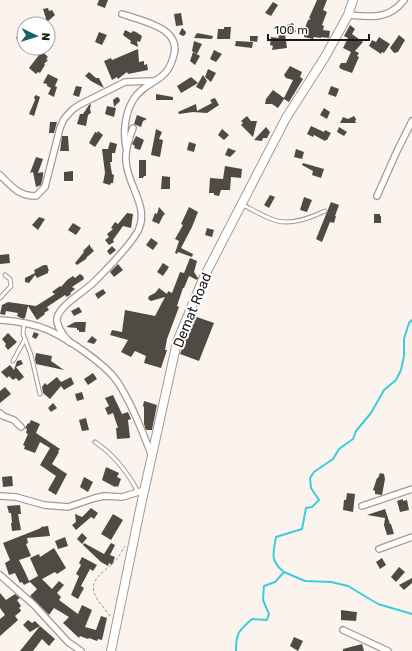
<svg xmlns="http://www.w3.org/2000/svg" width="412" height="651" font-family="Rubik,sans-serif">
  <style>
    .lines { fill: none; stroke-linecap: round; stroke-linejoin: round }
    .stream { stroke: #3ccddc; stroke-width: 2 }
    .building { fill: #504a45 }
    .lane-casing { stroke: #a29a95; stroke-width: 5 }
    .street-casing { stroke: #a29a95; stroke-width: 8 }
    .secondary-casing { stroke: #a29a95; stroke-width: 10 }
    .path { stroke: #a09b97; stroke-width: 1; stroke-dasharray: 3 2; stroke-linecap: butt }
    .lane { stroke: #fff; stroke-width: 3 }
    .street { stroke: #fff; stroke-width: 5.5 }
    .secondary { stroke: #fff; stroke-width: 8 }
    .labels { text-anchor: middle; stroke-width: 4; stroke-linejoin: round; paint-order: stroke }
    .street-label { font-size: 14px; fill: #1b1917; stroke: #fff }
  </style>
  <rect width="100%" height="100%" fill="#fbf3ed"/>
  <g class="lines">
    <g class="stream">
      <polyline points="284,572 305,581 331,582 348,586 378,604 412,614"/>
      <path d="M236 651C236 632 239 631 252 619L267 620 269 614 263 600 264 586 275 582 284 572C270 561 273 554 276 537L302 529 306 508 312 507 319 500 311 488 310 478 314 472 333 459 339 449 353 439 356 431 371 413 384 390 396 380 401 370 404 356V339L409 323 412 320"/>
    </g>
  </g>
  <g class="building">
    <polygon points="99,0 108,0 105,8 97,5"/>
    <polygon points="317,0 327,0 323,10 327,12 322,25 324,26 323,30 330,31 329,38 321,37 321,38 314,37 313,39 304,37 306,25 308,20 311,19 309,18"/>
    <polygon points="273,2 278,5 271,16 265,13"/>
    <polygon points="48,8 49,11 52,10 55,15 47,22 43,9"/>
    <polygon points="181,13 183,25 176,26 174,14"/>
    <polygon points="293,23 296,32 289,34 287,25"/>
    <polygon points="350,25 355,29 352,34 363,42 355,51 359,53 357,56 359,57 352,73 341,69 339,67 341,63 346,63 351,52 343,48 348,38 344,36"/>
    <polygon points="24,26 24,40 22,38 20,42 16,38"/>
    <polygon points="224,27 231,27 230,39 217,39 218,29 224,29"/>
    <polygon points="182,28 186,32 185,35 183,36 179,34"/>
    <polygon points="125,30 131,33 133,31 136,32 142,36 140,42 137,41 138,47 130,43 131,41 123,35"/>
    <polygon points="99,32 107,35 102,45 95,42"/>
    <polygon points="197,33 213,36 212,39 194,38"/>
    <polygon points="285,34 287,48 272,50 273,46 270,45 271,37 279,38 278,36"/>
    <polygon points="399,35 405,40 398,52 394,53 390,48"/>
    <polygon points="250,36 258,36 257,42 250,41"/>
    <polygon points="379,37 390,44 384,53 382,52 381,54 369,46 372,40 376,42"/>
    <polygon points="194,41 202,44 197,54 192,51"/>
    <polygon points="236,41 253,42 252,48 235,46"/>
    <polygon points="138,49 139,62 144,61 144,65 147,64 148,70 128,74 127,72 118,79 117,77 112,80 104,61 111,58 112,60"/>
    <polygon points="214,50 222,54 216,62 210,59"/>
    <polygon points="42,51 48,57 46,59 48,60 44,64 45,65 40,73 38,72 36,74 29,68"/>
    <polygon points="193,52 200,56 195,65 190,61"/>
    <polygon points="290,66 302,72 300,77 303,79 289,102 284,99 278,108 272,104 265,104 266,99 273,90 284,98 293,80 286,78 284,75"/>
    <polygon points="208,69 216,73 211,82 205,77"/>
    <polygon points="89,72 96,78 99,78 104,88 91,81 85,76"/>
    <polygon points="48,74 58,79 55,86 57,87 54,97 48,94 51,88 47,86 47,84 43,83"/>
    <polygon points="203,75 207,81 202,90 196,87"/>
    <polygon points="191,77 198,83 181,93 177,86"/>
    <polygon points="76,86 82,87 79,97 73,95"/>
    <polygon points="331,86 339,89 336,97 328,94"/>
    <polygon points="156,94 173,97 173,100 156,100"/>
    <polygon points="36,95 40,97 34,116 29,114 35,100 34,97"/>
    <polygon points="117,97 119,98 120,101 114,107 113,100"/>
    <polygon points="215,98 219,105 207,113 193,112 179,114 178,112 196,104 197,111 212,103 210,100"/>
    <polygon points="91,104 90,109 91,113 88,115 86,126 77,124 80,114 83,114 89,105"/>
    <polygon points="107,106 116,108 114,117 105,114"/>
    <polygon points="324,108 330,112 327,119 320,115"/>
    <polygon points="137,115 147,119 143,121 141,127 134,124"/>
    <polygon points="247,116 251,121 257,121 253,137 241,125 243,123 241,121"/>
    <polygon points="354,116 356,119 355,122 357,123 340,123 343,117 348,119"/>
    <polygon points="50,122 57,122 54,133 49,133"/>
    <polygon points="311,126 324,132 325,130 331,133 327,140 326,140 325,141 314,135 313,137 307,134"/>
    <polygon points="266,127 270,132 267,138 263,138 262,141 254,140"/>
    <polygon points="339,127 347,132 344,136 337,132"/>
    <polygon points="156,129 162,132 159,139 163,140 160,157 151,155"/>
    <polygon points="222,129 229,135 224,140 218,135"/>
    <polygon points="98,131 103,135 95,147 89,143 95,132 97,133"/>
    <polygon points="62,136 68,136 69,151 60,151"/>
    <polygon points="136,136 144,140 140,150 134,148 135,146 132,144"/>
    <polygon points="110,142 117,144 115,153 112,153 112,162 110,162 112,174 114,175 113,183 111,183 110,185 103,183 105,173 102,149 108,149"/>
    <polygon points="189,142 196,144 194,152 187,150"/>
    <polygon points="228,148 236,151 230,157 225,155"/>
    <polygon points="296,149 304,152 302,159 294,157"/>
    <polygon points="36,157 43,159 38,173 43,172 43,176 41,185 36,187 33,172 30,173"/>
    <polygon points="139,160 146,160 146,176 144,176 143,178 139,178"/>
    <polygon points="303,163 324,169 321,178 312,175 313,171 302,165"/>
    <polygon points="225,166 242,169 241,178 231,177 230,190 221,190 219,196 214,195 214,193 209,193 210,178 223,179"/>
    <polygon points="73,171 73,181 64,181 64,172"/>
    <polygon points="162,176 170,177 170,189 161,189"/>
    <polygon points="270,195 275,197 269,208 264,205"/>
    <polygon points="304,197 312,200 307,212 300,210"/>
    <polygon points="331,202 339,205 335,216 336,216 334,223 330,222 322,242 316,239"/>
    <polygon points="159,207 165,214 163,216 159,224 152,221 155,213 157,214"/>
    <polygon points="189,207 198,212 192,227 181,248 193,254 192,257 178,252 177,254 175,253 179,241 175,239 183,225 181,224"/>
    <polygon points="127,213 133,214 131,228 123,226 113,240 114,242 109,245 105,240 109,237 107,234 113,229 111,228 115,222 118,224"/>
    <polygon points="374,214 380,214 380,216 381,216 381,223 374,223"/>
    <polygon points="39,217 45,219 38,230 32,225"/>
    <polygon points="73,223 81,228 76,235 68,230"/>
    <polygon points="207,228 214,230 212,237 205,235"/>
    <polygon points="151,238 158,243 153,250 146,245"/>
    <polygon points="90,244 90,246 94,251 87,257 86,259 77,265 75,263 84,252 83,251"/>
    <polygon points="112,246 116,250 110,255 107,251"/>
    <polygon points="9,254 10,263 0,264 0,255"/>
    <polygon points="190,258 197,261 194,272 198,278 197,280 189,276 184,288 183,288 177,306 179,307 167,339 165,350 167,350 161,368 144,363 146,356 135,351 131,357 121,352 128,340 110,335 112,330 122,332 125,310 155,316 165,297 151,301 148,299 149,296 155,293 159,288 167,294 168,291 172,293 180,272 184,273"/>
    <polygon points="163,263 169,267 163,276 157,272"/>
    <polygon points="118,264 123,270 114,277 110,272"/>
    <polygon points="44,265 47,265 49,271 48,271 48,273 37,278 35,275 29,283 25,282 25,278 35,273 34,270"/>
    <polygon points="80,274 83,276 84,279 72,287 75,289 70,293 71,294 67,297 65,295 47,307 49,310 44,313 45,314 37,320 28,306 25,318 23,319 17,316 18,313 6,311 5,315 0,314 2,305 8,302 36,306 55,294 52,292 60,286 61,287 67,280 73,276 75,278"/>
    <polygon points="103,289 106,293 98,299 95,294"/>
    <polygon points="79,307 82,312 74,316 71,311"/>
    <polygon points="194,316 214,323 199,361 180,354"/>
    <polygon points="75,322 86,322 85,332 79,332 79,330 77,330 77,328 66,327"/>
    <polygon points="34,332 39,334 36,339 32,337"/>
    <polygon points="8,333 17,342 8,350 5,346 6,344 2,339"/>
    <polygon points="92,336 97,340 94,344 87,342"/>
    <polygon points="36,353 52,356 51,361 64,370 36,364 35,359"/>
    <polygon points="21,360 23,364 16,367 24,377 19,381 16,378 13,380 9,376 7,378 1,372 10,365 14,370 17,361"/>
    <polygon points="93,373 97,379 88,385 84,379"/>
    <polygon points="57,377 61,382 71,377 74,384 64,390 61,386 50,399 43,393 42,387 45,383 47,385"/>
    <polygon points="5,387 11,394 0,403 0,391"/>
    <polygon points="82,392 84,399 77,401 75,394"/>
    <polygon points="113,395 122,414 128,412 131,419 128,420 130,438 117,439 116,428 118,428 113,413 108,415 105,408 109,406 105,398"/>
    <polygon points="144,401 157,405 152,430 146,430 144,424 144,407 143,406"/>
    <polygon points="53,403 57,408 51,412 48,408"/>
    <polygon points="86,418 89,430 82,431 79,420"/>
    <polygon points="31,420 40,424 36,433 60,449 58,451 59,452 52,464 67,474 56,495 48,490 56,476 40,465 50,448 40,442 35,453 24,449 25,446 23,445 28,434 26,433 27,429 25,428 28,423 29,424"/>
    <polygon points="106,467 119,473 117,477 121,479 118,487 116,486 115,487 102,480"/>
    <polygon points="380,473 384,474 385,479 382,495 375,494 375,491 373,490 377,478 378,478"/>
    <polygon points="12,476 13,486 3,487 2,477"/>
    <polygon points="84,477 93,482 88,492 80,487"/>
    <polygon points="347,493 355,494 353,512 343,510 344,500 346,500"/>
    <polygon points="403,499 403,501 407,500 409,510 400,512 397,501"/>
    <polygon points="20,505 21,514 18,514 21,530 12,531 11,523 12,523 11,513 9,513 7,506"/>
    <polygon points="91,508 98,513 94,519 91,517 76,530 72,525 76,522 75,514 82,517"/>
    <polygon points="385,509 390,524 391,524 394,534 387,535 384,525 385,518 367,515"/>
    <polygon points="113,514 123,520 111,540 101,534"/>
    <polygon points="48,526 50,536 27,538 28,543 26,544 31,556 19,560 25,572 29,581 38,576 30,558 39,554 40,557 54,548 66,568 57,574 55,572 42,579 52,589 59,581 64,585 57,593 61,597 59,600 78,614 82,605 92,610 85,627 96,630 101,616 107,618 102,640 98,639 97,641 89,638 88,639 80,636 79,638 63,623 69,617 54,608 49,615 30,596 37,589 29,581 30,582 24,585 22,582 20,583 15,573 9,575 5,563 10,560 3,543 41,528 41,527"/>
    <polygon points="82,533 87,538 82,544 77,539"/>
    <polygon points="65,537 68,546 58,549 55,541"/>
    <polygon points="84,543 104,554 111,543 115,545 110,555 115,557 112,565 109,563 108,566 101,562 83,545"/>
    <polygon points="82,557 97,565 93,571 90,569 81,586 84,588 78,599 71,595 79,576 76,574 81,565 79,563"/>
    <polygon points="382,558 386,565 380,569 376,562"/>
    <polygon points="399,567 405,572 396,582 391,577"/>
    <polygon points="412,578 412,583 404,590 399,585"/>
    <polygon points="0,593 6,600 15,594 20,598 17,600 21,606 19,608 21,610 20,612 15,616 18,620 0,636 0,619 5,615 0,608"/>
    <polygon points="341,610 356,612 357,612 356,621 341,620"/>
    <polygon points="28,620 32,623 35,621 40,626 30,632 23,625"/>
    <polygon points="40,626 55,639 49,646 42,639 33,651 20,651"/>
    <polygon points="294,637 303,641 298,651 290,646"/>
    <polygon points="362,644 364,651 343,651 343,649"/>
  </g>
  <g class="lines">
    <defs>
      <g id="lane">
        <path d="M243 205C253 210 263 216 274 220 290 226 310 218 325 211"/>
        <polyline points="0,298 11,286 10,279 5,275"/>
        <polyline points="24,323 23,334 31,355 40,394"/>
        <polyline points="13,361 25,339"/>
        <path d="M95 442C113 454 128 473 138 492"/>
      </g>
      <g id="street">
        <path d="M122 14C142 21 184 28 173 58 171 65 167 72 162 76 152 84 140 88 133 100 125 114 123 132 126 147"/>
        <path d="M348 15C370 17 389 20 404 0"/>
        <path d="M0 175C12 187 19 196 36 196L45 187 60 128 64 119 72 110 79 105 125 82 154 81"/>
        <polyline points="377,196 397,151 412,121"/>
        <path d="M0 320C16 321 34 324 48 330 68 339 104 363 117 381 132 404 142 431 152 456"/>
        <path d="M69 342C64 336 56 327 57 318 60 305 84 292 94 282 107 269 129 247 138 231 150 207 127 185 126 161 125 150 129 139 133 128"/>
        <polyline points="0,413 3,416 14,420 21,427"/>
        <polyline points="0,496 16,497 44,505 68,507 95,498 104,496 122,497 145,490"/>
        <polyline points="362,506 412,489"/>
        <polyline points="379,549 412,537"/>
        <polyline points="0,575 34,605 68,642 81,651"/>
        <polyline points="343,630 388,651"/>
      </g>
      <polyline id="secondary" points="111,651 141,505 177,342 204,277 286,118 325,57 348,15 353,0"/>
    </defs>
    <use href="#lane" class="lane-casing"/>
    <use href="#street" class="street-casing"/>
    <use href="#secondary" class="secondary-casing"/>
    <path class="path" d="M110 616C105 609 98 602 95 595 88 580 104 572 112 564 118 559 121 552 125 546"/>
    <use href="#lane" class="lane"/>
    <use href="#street" class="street"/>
    <use href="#secondary" class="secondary"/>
  </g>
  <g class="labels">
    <g class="street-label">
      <text transform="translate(192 310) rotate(-68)" y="5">Demat Road</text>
    </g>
  </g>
  <g transform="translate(36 36) rotate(94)"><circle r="19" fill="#ffffff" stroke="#a4a3a2"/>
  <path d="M0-3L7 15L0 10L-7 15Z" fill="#14636a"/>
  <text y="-6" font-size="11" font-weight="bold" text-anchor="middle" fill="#1b1917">N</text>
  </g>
  <path d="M268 34v6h101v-6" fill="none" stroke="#1b1917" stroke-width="2"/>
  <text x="274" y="34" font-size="12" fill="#1b1917" stroke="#ffffff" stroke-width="3" paint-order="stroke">100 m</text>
</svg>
